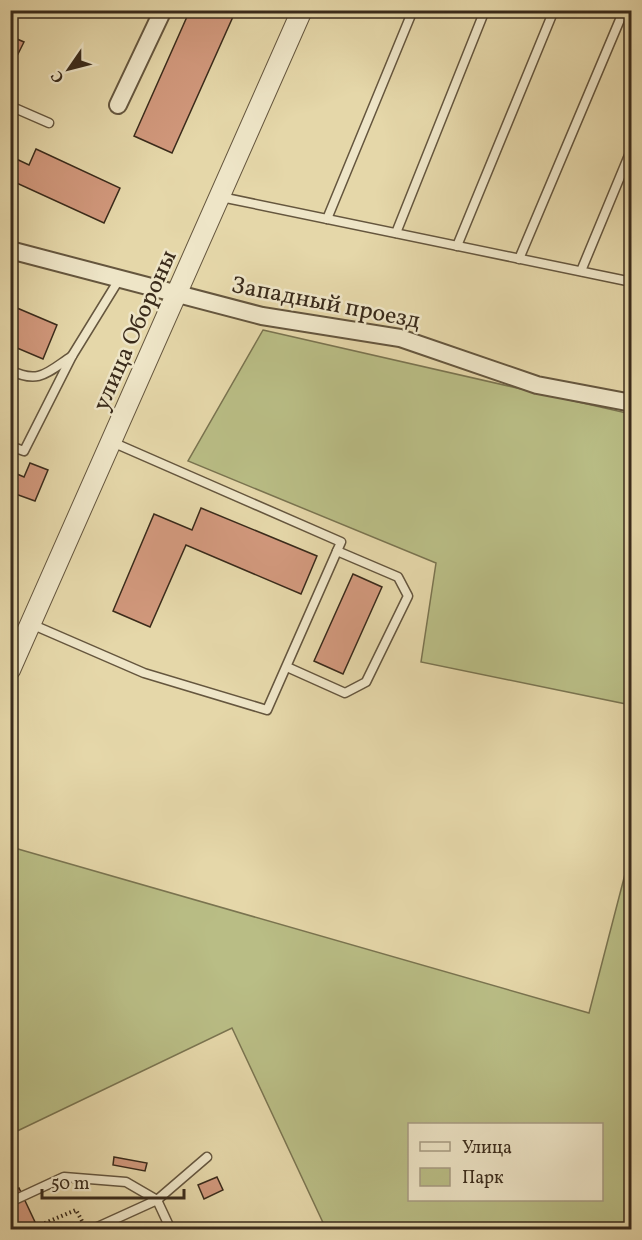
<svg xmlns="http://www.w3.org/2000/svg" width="642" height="1240" font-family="Vollkorn,serif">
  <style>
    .green { fill: #b9bd85; stroke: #7a7450; stroke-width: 1.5; fill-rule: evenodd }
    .building { fill: #d1987c; stroke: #3a2b1b; stroke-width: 1.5 }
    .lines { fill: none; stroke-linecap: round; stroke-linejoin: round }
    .service-casing { stroke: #65563e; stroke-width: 11 }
    .minor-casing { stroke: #65563e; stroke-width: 20 }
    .tertiary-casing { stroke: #65563e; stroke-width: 22 }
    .path { stroke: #3a2b1b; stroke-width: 4; stroke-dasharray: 1.5 3; stroke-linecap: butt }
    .service { stroke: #eee5c7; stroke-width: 8 }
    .minor { stroke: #eee5c7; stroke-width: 16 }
    .tertiary { stroke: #eee5c7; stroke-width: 20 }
    .labels { text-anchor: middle; stroke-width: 5; stroke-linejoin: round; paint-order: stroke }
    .street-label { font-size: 24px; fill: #3a2b1b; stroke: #eee5c7 }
  </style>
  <rect width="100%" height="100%" fill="#e5d7a9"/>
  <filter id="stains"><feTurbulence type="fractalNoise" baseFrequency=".00333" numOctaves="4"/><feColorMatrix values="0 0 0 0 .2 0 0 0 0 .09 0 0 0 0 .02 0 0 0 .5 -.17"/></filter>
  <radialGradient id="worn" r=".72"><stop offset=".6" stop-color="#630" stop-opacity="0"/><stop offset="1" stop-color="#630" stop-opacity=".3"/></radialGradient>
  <g class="green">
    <polygon points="263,330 631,414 631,705 421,662 436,563 188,461"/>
    <path d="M11 847 589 1013 631 851V1229H326L232 1028 11 1134ZM410 1124H602V1200H410Z"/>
  </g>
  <g class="building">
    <polygon points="190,10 236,10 172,153 134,136"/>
    <polygon points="10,36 24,42 10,70"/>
    <polygon points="36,149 120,188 104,223 10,180 10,156 29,165"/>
    <polygon points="10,305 57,325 43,359 10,345"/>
    <polygon points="30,463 48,470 35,501 10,492 10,471 24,477"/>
    <polygon points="201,508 317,556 301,594 186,545 150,627 113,611 154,514 192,530"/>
    <polygon points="353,574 382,587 343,674 314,661"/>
    <polygon points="114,1157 147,1163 145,1171 113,1165"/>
    <polygon points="217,1177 223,1190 204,1199 198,1185"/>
    <polygon points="19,1188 35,1222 19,1230 10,1230 10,1192"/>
  </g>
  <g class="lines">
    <defs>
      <g id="service">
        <polyline points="10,106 49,123"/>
        <polyline points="221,197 632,282"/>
        <polyline points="327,219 413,10"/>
        <polyline points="396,233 485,10"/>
        <polyline points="457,246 554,10"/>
        <polyline points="519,259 624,10"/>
        <polyline points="581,271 632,148"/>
        <path d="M10 370C39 385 48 372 72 356"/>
        <polyline points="10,446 24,451 72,356 120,278"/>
        <polyline points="31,624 144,673 267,710 341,542 112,442"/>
        <polyline points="287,667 345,693 366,682 408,596 398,577 337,551"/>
        <polyline points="10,1202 64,1177 126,1182 157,1200 207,1157"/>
        <polyline points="91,1230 157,1200 171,1230"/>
      </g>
      <g id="minor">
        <polyline points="118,105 163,10"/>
        <polyline points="10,250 262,316 400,338 537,385 632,403"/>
      </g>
      <polyline id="tertiary" points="10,670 302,10"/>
    </defs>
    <use href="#service" class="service-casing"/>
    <use href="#minor" class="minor-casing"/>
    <use href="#tertiary" class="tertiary-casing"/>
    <polyline class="path" points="28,1230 76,1210 82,1221"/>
    <use href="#service" class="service"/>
    <use href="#minor" class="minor"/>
    <use href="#tertiary" class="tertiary"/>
  </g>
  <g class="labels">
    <g class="street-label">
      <text transform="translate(326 302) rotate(11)" y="8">Западный проезд</text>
      <text transform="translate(134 330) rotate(-66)" y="8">улица Обороны</text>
    </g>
  </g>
  <rect width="642" height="1240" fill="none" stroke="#e5d7a9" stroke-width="36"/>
  <rect x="12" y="12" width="618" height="1216" fill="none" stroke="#3a2b1b" stroke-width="3"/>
  <rect x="18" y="18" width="606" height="1204" fill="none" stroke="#3a2b1b" stroke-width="1.5"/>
  <rect x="408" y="1123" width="195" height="78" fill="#eee5c7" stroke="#a69b82" stroke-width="1.5"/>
  <rect x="420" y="1142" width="30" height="9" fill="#eee5c7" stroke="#a69b82" stroke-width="1.5"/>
  <text x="462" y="1153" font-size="18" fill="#3a2b1b">Улица</text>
  <rect x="420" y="1168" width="30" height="18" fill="#b9bd85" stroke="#a69b82" stroke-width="1.5"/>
  <text x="462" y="1183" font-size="18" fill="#3a2b1b">Парк</text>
  <g transform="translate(69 69) rotate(235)" stroke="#eee5c7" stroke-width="4.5" paint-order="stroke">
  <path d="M0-4.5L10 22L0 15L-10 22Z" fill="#3a2b1b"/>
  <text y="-9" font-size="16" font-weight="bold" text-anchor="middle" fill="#3a2b1b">С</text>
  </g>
  <path d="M42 1189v9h142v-9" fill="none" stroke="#3a2b1b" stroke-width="3"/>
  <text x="51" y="1189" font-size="18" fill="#3a2b1b" stroke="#eee5c7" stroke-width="4.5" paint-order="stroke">50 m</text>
  <rect width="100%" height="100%" filter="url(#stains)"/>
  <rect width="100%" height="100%" fill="url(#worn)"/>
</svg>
